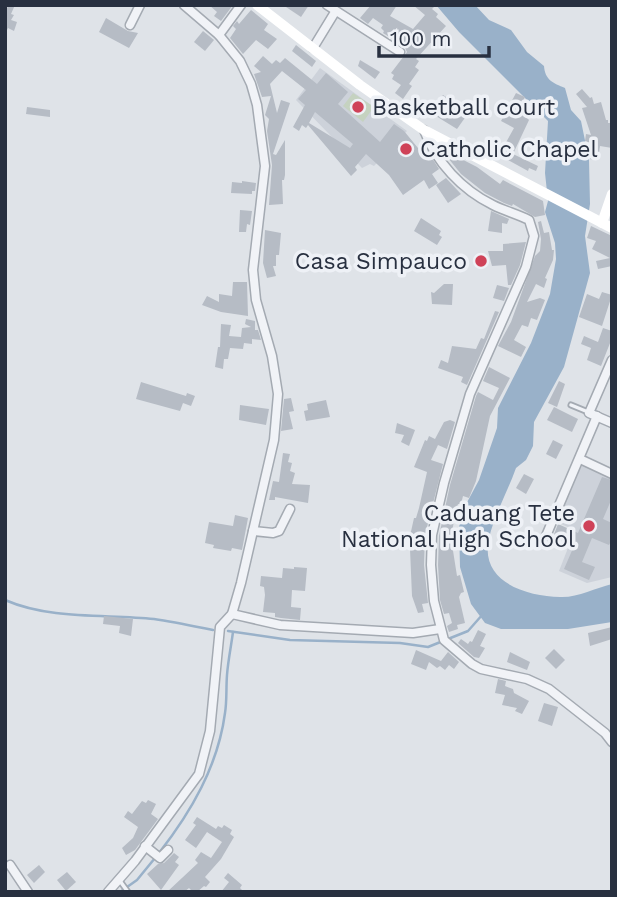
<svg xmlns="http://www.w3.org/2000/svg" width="617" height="897" font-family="'Work Sans',sans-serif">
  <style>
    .built { fill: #cdd2da }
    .green { fill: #c5d2c0 }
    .water { fill: #99b1c9 }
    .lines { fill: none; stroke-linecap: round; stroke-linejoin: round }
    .stream { stroke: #99b1c9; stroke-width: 2.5 }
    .building { fill: #b6bcc5; fill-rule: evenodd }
    .lane-casing { stroke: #a4aab2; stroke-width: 7 }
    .street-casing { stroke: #a4aab2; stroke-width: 11 }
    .lane { stroke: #f1f3f7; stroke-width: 3.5 }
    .street { stroke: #f1f3f7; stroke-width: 8 }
    .secondary { stroke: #fff; stroke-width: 10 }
    .poi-dot { fill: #cf4258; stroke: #eef1f6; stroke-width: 2.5 }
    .labels { text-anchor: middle; stroke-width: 7; stroke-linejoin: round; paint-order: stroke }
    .poi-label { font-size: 23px; fill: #283040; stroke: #eef1f6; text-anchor: start }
  </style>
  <rect width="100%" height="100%" fill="#dfe3e8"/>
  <g class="built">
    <polygon points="320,68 407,131 374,166 370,164 362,168 296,100"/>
    <polygon points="582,465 612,478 612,577 587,583 559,571 575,530 556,522"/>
  </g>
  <polygon class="green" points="353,93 374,107 363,122 343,106"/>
  <path class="water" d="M436 5H475L489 20 511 30 527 52 544 66C545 80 553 83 565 88L571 110 581 121 589 160 590 204 585 236 590 273 564 367 534 422 533 446 526 460 516 468C508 491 495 513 489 538 479 582 526 596 560 597 577 598 595 588 612 584V622L568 629H501L485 623 471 604 460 567 459 527 464 508 479 480 497 428 498 408 531 343 550 294 556 259 555 243 545 212 548 201 545 173 548 121 459 32Z"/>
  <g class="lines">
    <g class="stream">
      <path d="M5 600C51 620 106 614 154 619 174 622 193 626 213 630"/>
      <polyline points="228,631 290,640 400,643 428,647 468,631 483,614"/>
      <path d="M159 853C191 812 218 766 225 713 227 701 226 688 227 675 228 661 231 647 233 632"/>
      <polyline points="120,892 137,880 155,858"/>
    </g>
  </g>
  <g class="building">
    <polygon points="9,5 15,5 11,14 14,15 11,20 17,22 14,31 8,28 5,34 5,11"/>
    <polygon points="209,5 233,5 221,21 214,16 217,12"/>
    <polygon points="283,5 309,5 301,17"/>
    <polygon points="371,5 397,5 390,16 413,29 425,15 413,5 436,5 432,9 438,14 436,17 446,26 416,59 419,61 415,67 419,70 409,84 412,86 403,99 395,93 401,85 392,79 394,75 391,73 407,52 404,46 383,33 384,31 381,28 383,25 373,18 368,24 360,18"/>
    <polygon points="251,10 268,24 264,30 277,39 268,49 256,40 243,54 230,38 236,29 233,26 237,21 239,24"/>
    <polygon points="106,18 128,31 138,33 129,48 99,32"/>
    <polygon points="203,31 214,40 205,51 194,42"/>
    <polygon points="296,45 316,61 312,67 292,51"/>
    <path d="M263 56 272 64 276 60 280 63 285 58 317 84 326 73 348 92 338 104 380 142 394 124 404 131 418 148 422 146 425 147 439 169 432 174 438 183 429 189 424 180 403 195 389 175 366 154 355 167 357 170 351 176 308 125 306 128 302 125 299 131 293 127 305 105 298 99 306 90 282 71 270 84 277 113 281 100 290 103 273 154 276 155 285 140V175L284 180H282L283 204 269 205 272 165 267 131 269 119 265 115 271 96 262 97 254 74 261 72 254 66ZM315 112 353 144 350 148 309 123Z"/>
    <polygon points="360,60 380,72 375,79 358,66"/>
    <polygon points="582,89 590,98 592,97 594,104 601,102 606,120 608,120 608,123 612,123 612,148 600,146 598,160 589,159 591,143 585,141 586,134 591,135 582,108 587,107 576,94"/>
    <polygon points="516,93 525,97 519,109 529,115 527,118 529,120 513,154 538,166 536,171 529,168 528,171 499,155 514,128 501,121"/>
    <polygon points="443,95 469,112 457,129 431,113"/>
    <polygon points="27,107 50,110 50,117 26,114"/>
    <polygon points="440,148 477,167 500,184 503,180 543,201 545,215 535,217 513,204 512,206 504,203 485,193 461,174"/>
    <polygon points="446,178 461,194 448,203 436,185"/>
    <polygon points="242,181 256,183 255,191 252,191 252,194 231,193 232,182 242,183"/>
    <polygon points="240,210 252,211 250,225 247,224 246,232 239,232"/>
    <polygon points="491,211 509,219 507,224 502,223 502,233 488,231"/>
    <polygon points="421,218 441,231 439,235 442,237 437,245 414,231"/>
    <polygon points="541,221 544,233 549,232 552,250 554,250 553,260 545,278 547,279 544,288 536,284 527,302 540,298 545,300 537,320 531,318 528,327 522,325 514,340 526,347 521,357 498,346 511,322 535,256 540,251 541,239 538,222"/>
    <polygon points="591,226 612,236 612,266 598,269 596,261 610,258 592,249 596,241 587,238"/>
    <polygon points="265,230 281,233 279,255 276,255 276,266 273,266 276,276 267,278 263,263"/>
    <polygon points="526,242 520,265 511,285 508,285 506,265 492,266 488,251 503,251 503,244"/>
    <polygon points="233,282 247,282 248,316 221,312 202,305 207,296 219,302 219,294 232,296"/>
    <polygon points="444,284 453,284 452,305 432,304 431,292 434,293"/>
    <polygon points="497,285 509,288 504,301 493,298"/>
    <polygon points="602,292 612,295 602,326 579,317 587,294 599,299"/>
    <polygon points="495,311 499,312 467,385 461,382 463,377 438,368 441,360 448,363 452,346 476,349 481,338 484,339"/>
    <polygon points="246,319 255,321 255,330 258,330 261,340 252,339 252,344 244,343 243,349 230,348 228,359 224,359 223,369 215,367 218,347 220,347 221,324 231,325 229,336 241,337 242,328 251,327 245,324"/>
    <polygon points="603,328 612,331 612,338 601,366 587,360 591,348 581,344 584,336 598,342"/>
    <polygon points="489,367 510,378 490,416 476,481 469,498 463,496 461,504 458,504 455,515 451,538 457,576 460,575 464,592 461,593 459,597 465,623 457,625 458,629 449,632 447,626 452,623 449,613 444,614 440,600 438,565 439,536 450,485 476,396 478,392 493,400 499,388 483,381"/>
    <polygon points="559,381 565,384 557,407 548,403"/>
    <polygon points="141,382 186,396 187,393 195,396 191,406 183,403 180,411 136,399"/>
    <polygon points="291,398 294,411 289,412 293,429 281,431 284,399"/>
    <polygon points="326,400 330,417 306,421 304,411 308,410 307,404"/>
    <polygon points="240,405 269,409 266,425 239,420"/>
    <polygon points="554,407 578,419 572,432 547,420"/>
    <polygon points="450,420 455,422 447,449 438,445 431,460 443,464 425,535 424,565 428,603 422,604 424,612 418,613 412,596 410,549 395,548 396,535 410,536 414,518 416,518 419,508 427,472 414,467 425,440 427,441 429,436 435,439 444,422"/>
    <polygon points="397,423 415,430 409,446 401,442 404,435 395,433"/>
    <polygon points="553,440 563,445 556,459 546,454"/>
    <polygon points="283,453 290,454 288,462 292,463 290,471 295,473 292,484 310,485 308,503 275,497 275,500 269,500 273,481 279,482"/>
    <polygon points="524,474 534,479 526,494 516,488"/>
    <polygon points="602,477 612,480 612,498 603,519 612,523 612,539 609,545 592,538 582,562 595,567 589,580 564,569 574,546 553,537 558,524 578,533"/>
    <polygon points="235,515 248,518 242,550 232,548 231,551 213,548 214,545 205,543 209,522 233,526"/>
    <polygon points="294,567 307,568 305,591 292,590 291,607 301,608 300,620 281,618 275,617 275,613 263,612 265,595 264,587 260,586 261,576 282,578 283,568 294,569"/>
    <polygon points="104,616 133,619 131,636 119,633 120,626 103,624"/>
    <polygon points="612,627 612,639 590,646 588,633"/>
    <polygon points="478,630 486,634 480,646 485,648 479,658 474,657 458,643 461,639 468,644 470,641 472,642"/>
    <polygon points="554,649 565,660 556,669 545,658"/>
    <polygon points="416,650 441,661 448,652 459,662 454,669 449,665 445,670 440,666 437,668 429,662 426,670 411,664"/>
    <polygon points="510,652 530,662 527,670 507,662"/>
    <polygon points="498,679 506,681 505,686 513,689 514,693 529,701 522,714 515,711 517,708 502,705 505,695 495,693"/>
    <polygon points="544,703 558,707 552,726 538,721"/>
    <polygon points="148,800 156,804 151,814 158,819 135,850 126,855 122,848 133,838 138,827 124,817 128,811 132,814 142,801 146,803"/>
    <polygon points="197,817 216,829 218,826 222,828 224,825 232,830 230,834 234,837 221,859 205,877 210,882 206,887 204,886 197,892 193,892 189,888 184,892 167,892 198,863 195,860 201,852 211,858 222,842 207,832 196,848 185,840 196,825 193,823"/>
    <polygon points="174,853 179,857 175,862 179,865 161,890 147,874 158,864 164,863"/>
    <polygon points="39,865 45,872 34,883 27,875"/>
    <polygon points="67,872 76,882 66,891 57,880"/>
    <polygon points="228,873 242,885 240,888 244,892 221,892 229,882 224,878"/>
  </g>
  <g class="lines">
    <defs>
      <g id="lane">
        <polyline points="571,405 588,412"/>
        <polyline points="120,881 128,892"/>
      </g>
      <g id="street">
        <polyline points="327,5 400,52"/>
        <polyline points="130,25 140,5"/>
        <polyline points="219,35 241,5"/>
        <polyline points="313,48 335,12"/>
        <path d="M424 130C436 162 462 190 493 205 505 211 517 214 529 220L534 236 526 267 470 394 444 483 432 535 431 565 434 601 444 640 472 664 481 669 527 679 549 689 605 733 612 742"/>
        <polyline points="612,360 589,413 612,423"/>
        <polyline points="580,459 612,474"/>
        <polyline points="253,531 273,533 279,531 290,509"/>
        <polyline points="546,536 597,416"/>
        <polyline points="232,614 280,625 413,633 440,629"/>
        <polyline points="145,846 160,858 168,850"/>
        <polyline points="10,865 28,892"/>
        <polyline points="108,892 135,861 199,774 210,731 220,627 232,614 241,583 274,440 278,394 272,356 256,300 253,270 265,166 257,105 251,84 240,61 219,35 184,5"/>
      </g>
    </defs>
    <use href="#lane" class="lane-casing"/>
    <use href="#street" class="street-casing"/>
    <use href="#lane" class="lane"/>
    <use href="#street" class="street"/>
    <g class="secondary">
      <polyline points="257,5 360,85 424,130 612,228"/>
      <polyline points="602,223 612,194"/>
    </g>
  </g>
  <g class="poi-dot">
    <circle cx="358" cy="107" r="7"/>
    <circle cx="406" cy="149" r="7"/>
    <circle cx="481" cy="261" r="7"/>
    <circle cx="589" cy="526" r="7"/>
  </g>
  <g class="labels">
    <g class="poi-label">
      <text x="372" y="115">Basketball court</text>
      <text x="420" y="157">Catholic Chapel</text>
      <text x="467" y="269" text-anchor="end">Casa Simpauco</text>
      <text x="575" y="521" text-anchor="end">Caduang Tete<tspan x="575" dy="26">National High School</tspan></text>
    </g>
  </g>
  <rect width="617" height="897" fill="none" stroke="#283040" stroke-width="14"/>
  <path d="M379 46v10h110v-10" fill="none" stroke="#283040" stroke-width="3.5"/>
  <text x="390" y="46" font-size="21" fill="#283040" stroke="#eef1f6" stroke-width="5" paint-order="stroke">100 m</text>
</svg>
